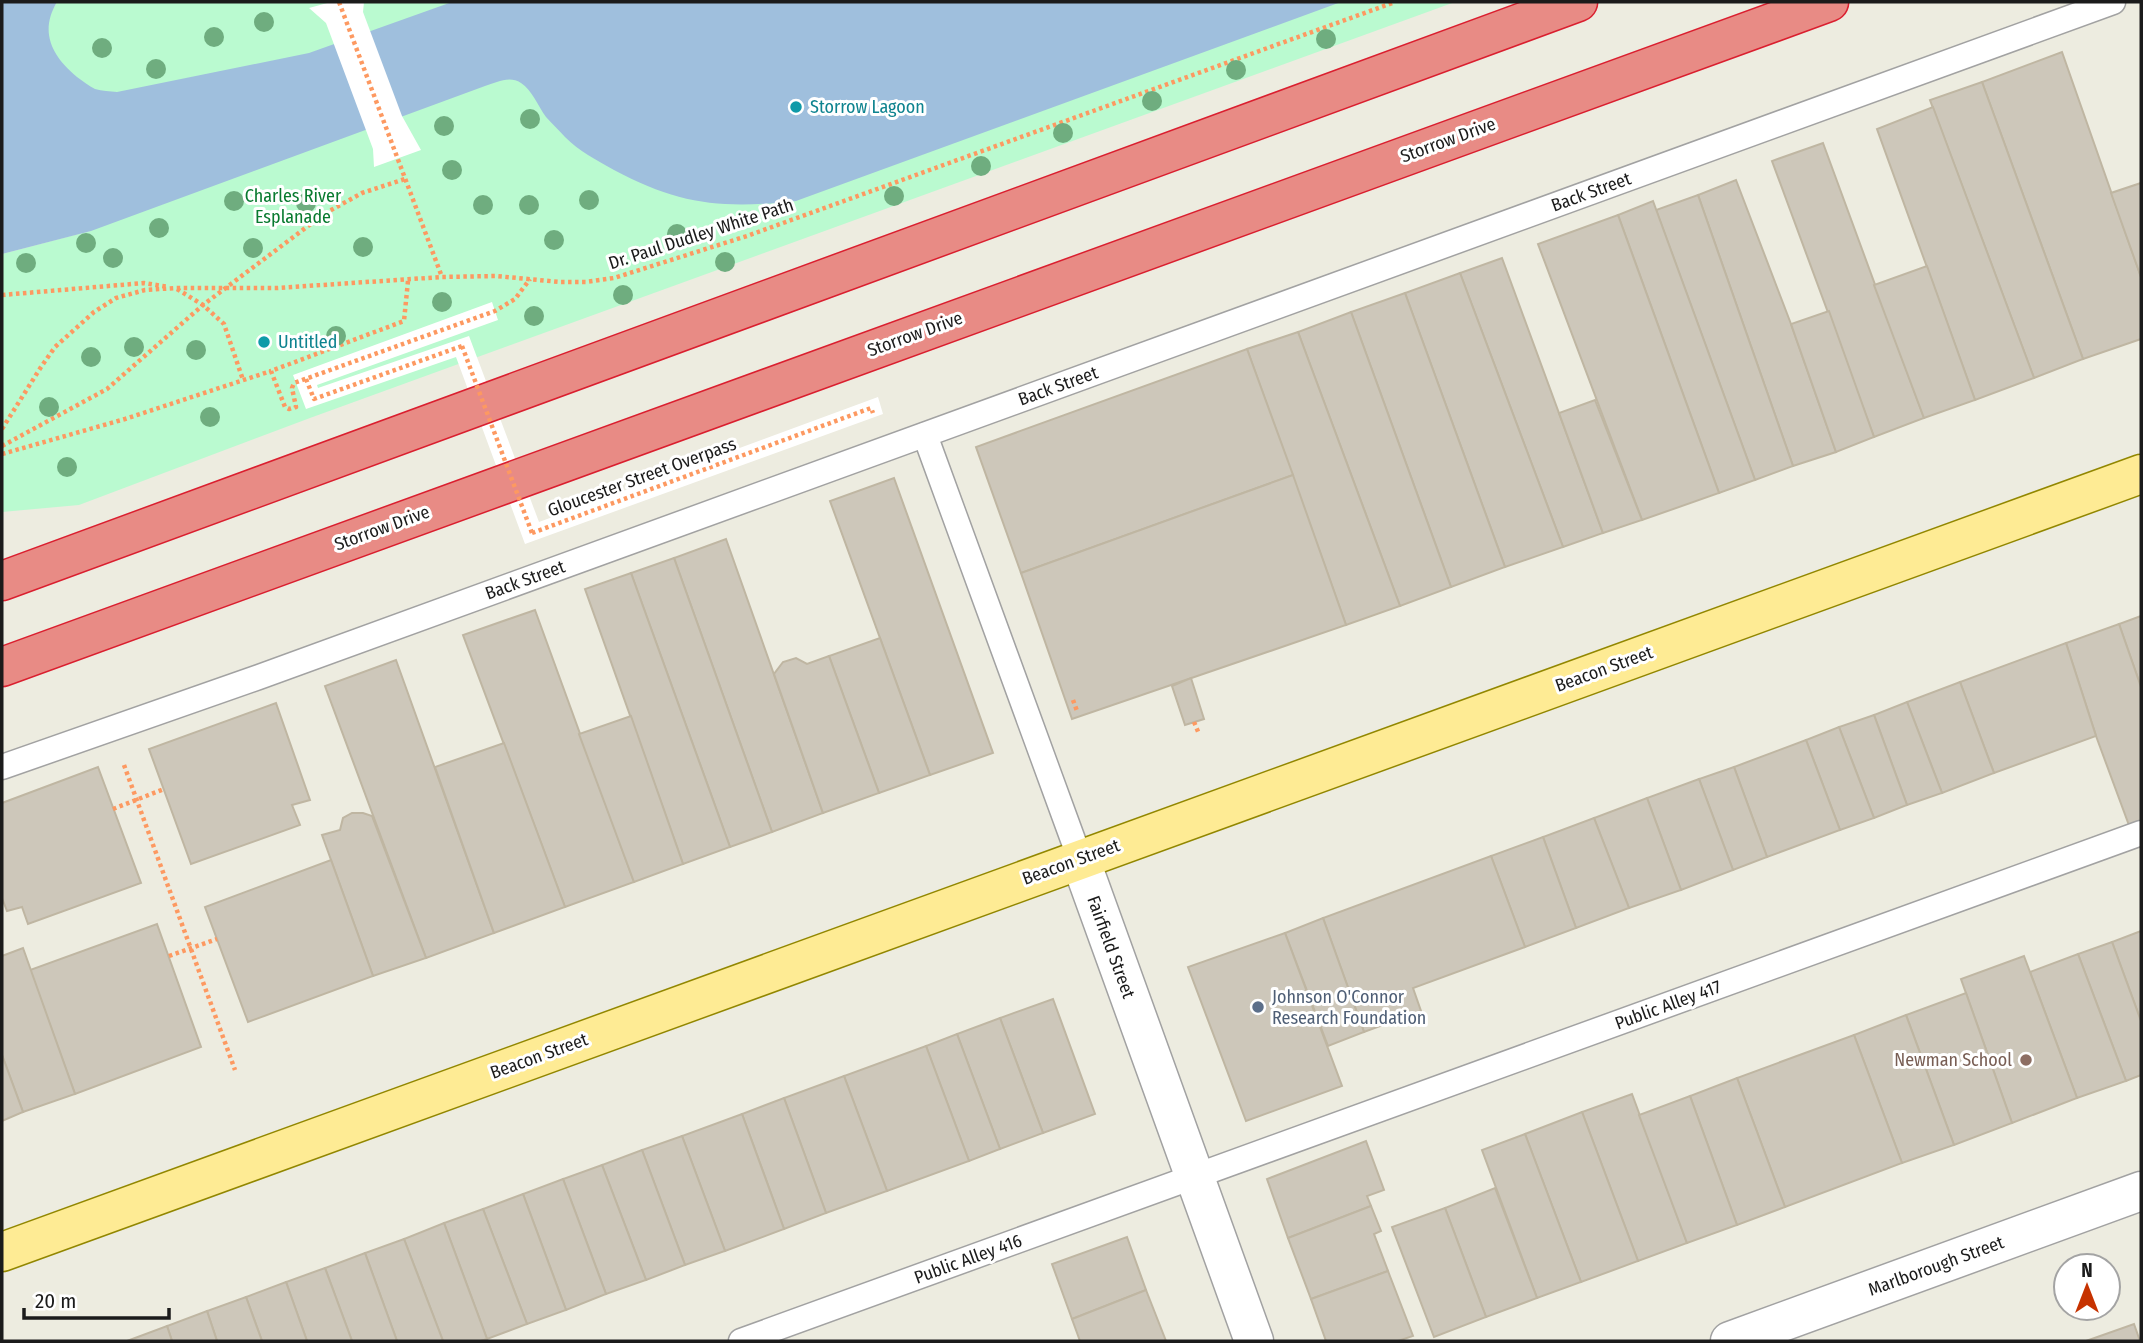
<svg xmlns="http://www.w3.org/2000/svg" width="2143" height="1343" font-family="'Fira Sans Condensed',sans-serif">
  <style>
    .park { fill: #bafad0 }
    .water { fill: #9fbfdd }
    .pier { fill: #fff }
    .building { fill: #cdc7ba; stroke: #bfb6a2; stroke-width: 2 }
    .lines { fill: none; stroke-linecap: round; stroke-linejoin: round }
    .lane-casing { stroke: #a2a2a2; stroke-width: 27 }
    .street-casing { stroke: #a2a2a2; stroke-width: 41 }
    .primary-casing { stroke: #928700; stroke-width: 41 }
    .highway-casing { stroke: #da1f2f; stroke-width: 41 }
    .path { stroke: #fd9961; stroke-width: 4.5; stroke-dasharray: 3.5 3.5; stroke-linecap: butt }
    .lane { stroke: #fff; stroke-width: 24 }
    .street { stroke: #fff; stroke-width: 38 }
    .primary { stroke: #feeb94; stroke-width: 38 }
    .highway { stroke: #e88b85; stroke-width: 38 }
    .path-bridge { stroke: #fd9961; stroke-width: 4.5; stroke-dasharray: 3.5 3.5; stroke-linecap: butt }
    .tree { fill: #6fad7f }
    .culture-dot { fill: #0f9aa8; stroke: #fff; stroke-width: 2.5 }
    .service-dot { fill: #5c6f8a; stroke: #fff; stroke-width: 2.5 }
    .education-dot { fill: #8d6e63; stroke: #fff; stroke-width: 2.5 }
    .labels { text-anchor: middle; stroke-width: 6; stroke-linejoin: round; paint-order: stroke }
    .culture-label { font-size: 18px; fill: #0d838f; stroke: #fff; text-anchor: start }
    .street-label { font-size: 18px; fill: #1b1b1b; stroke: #fff }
    .park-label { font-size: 18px; fill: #087a2f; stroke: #fff }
    .service-label { font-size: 18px; fill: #4e5e75; stroke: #fff; text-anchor: start }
    .education-label { font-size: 18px; fill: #785e54; stroke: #fff; text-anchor: end }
  </style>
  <rect width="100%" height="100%" fill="#edece0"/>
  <polygon class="park" points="57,2 1455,2 310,418 79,505 2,512 2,254 90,231 47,31 50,14"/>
  <path class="water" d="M2 2H57C39 32 52 56 77 77 83 81 89 86 95 89 102 91 110 91 117 92L309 53 452 2H1341L796 201C723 209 679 205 614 170 596 160 579 151 565 137 559 130 552 124 546 117 538 106 532 90 521 83 509 75 496 83 485 86L91 231 2 254Z"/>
  <g class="pier">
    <polygon points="331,2 364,2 363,12 402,116 421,150 374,167 373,149 326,23 309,8"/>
    <polygon points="492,302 498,320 317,385 318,388 469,336 539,522 878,397 883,414 525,544 456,357 306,409 293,375"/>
  </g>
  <g class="building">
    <polygon points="2062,52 2141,277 2141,339 2083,359 1982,82"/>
    <polygon points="1982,82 2083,359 2034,378 1930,100"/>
    <polygon points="1933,107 2034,378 1975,400 1877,129"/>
    <polygon points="1823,143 1924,418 1874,437 1772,161"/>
    <polygon points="1736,180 1791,324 1836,452 1793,466 1698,195"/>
    <polygon points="2141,183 2141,277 2111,193"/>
    <polygon points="1698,195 1793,466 1755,480 1656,210"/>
    <polygon points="1653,201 1755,480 1719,493 1618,215"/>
    <polygon points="1618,215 1719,493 1642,520 1538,244"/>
    <polygon points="1502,258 1603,533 1563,547 1460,273"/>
    <polygon points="1927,266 1975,400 1924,418 1874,285"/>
    <polygon points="1460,273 1563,547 1505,567 1405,293"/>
    <polygon points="1405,293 1505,567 1451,587 1351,312"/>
    <polygon points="1829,311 1874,437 1836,452 1791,324"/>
    <polygon points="1351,312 1451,587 1400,606 1298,332"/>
    <polygon points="1298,332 1400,606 1346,625 1247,349"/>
    <polygon points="1247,349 1293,475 1021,573 976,447"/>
    <polygon points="1595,400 1642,520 1603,533 1559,413"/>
    <polygon points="1293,475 1346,625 1072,719 1021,573"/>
    <polygon points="894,478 993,753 930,775 830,501"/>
    <polygon points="726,539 823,813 772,832 674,558"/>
    <polygon points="674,558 772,832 730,847 631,573"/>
    <polygon points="631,573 730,847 683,864 585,589"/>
    <polygon points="535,610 634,882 565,907 463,635"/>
    <polygon points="2141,616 2141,687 2119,624"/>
    <polygon points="2119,624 2141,687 2141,824 2130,828 2096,736 2066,643"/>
    <polygon points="880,638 930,775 879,793 829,656"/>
    <polygon points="2066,643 2096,736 1994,773 1960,682"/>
    <polygon points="829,656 879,793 823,813 774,674 783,662 796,658 807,664"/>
    <polygon points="396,660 494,933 426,958 325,686"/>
    <polygon points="1191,678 1204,719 1185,725 1172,686"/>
    <polygon points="1960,682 1994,773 1942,793 1907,702"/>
    <polygon points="1907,702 1942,793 1907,805 1874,715"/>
    <polygon points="276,703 310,800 292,805 300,825 191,864 149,749"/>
    <polygon points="1874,715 1907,805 1874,818 1839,727"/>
    <polygon points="631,716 683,864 634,882 579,734"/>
    <polygon points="1839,727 1874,818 1840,830 1806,740"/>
    <polygon points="1806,740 1840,830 1767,857 1734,767"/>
    <polygon points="504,743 565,907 494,933 435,767"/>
    <polygon points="98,767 141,883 28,924 22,907 7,911 2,898 2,803"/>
    <polygon points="1734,767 1767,857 1733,870 1699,779"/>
    <polygon points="1699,779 1733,870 1681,890 1647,798"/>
    <polygon points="1647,798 1681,890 1629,908 1594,818"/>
    <polygon points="352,813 363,813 372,816 426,958 373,976 322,835 340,830 343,818"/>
    <polygon points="1594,818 1629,908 1576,928 1543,837"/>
    <polygon points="1543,837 1576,928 1525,947 1491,856"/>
    <polygon points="1491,856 1525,947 1413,988 1421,1011 1364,1032 1323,918"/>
    <polygon points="331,860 373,976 248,1022 205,907"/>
    <polygon points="1323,918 1364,1032 1328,1046 1285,933"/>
    <polygon points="157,924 201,1047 75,1094 30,970"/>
    <polygon points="2141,931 2141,1021 2112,942"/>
    <polygon points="1285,933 1342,1086 1246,1121 1188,967"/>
    <polygon points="2112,942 2141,1021 2141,1075 2126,1081 2078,954"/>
    <polygon points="23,948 75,1094 23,1112 2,1055 2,956"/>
    <polygon points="2078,954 2126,1081 2077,1098 2030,972"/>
    <polygon points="2024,956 2077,1098 2012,1123 1961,979"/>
    <polygon points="1966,993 2012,1123 1954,1145 1906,1015"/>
    <polygon points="1053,999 1095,1114 1043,1133 1000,1018"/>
    <polygon points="1906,1015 1954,1145 1902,1163 1854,1035"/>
    <polygon points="1000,1018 1043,1133 1000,1149 957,1034"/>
    <polygon points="957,1034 1000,1149 969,1161 926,1046"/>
    <polygon points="1854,1035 1902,1163 1785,1207 1737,1078"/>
    <polygon points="926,1046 969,1161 887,1191 844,1076"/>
    <polygon points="2,1055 23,1112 2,1121"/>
    <polygon points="844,1076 887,1191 826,1213 784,1098"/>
    <polygon points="1737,1078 1785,1207 1737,1225 1690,1096"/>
    <polygon points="1632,1094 1687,1243 1638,1261 1582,1112"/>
    <polygon points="1690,1096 1737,1225 1687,1243 1639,1115"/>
    <polygon points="784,1098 826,1213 784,1229 742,1114"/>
    <polygon points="1582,1112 1638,1261 1581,1282 1525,1134"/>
    <polygon points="742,1114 784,1229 725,1251 682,1136"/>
    <polygon points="1525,1134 1581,1282 1537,1298 1482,1150"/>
    <polygon points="682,1136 725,1251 685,1265 642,1150"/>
    <polygon points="1366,1141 1384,1190 1367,1196 1371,1206 1288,1238 1267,1179"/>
    <polygon points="642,1150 685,1265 646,1280 602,1165"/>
    <polygon points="602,1165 646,1280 606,1294 563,1179"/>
    <polygon points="563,1179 606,1294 566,1310 523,1194"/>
    <polygon points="1495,1188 1537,1298 1486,1317 1445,1208"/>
    <polygon points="523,1194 566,1310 527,1324 483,1209"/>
    <polygon points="1371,1206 1381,1231 1374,1234 1388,1271 1311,1299 1288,1238"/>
    <polygon points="1445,1208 1486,1317 1434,1337 1392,1227"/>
    <polygon points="483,1209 527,1324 487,1339 444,1223"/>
    <polygon points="444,1223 487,1339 481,1341 443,1341 404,1239"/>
    <polygon points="1127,1237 1146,1290 1072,1319 1052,1264"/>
    <polygon points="404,1239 443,1341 397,1341 365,1253"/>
    <polygon points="365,1253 397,1341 352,1341 325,1268"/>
    <polygon points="325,1268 352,1341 307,1341 286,1282"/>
    <polygon points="1388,1271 1413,1336 1398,1341 1326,1341 1311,1299"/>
    <polygon points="286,1282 307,1341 262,1341 246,1297"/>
    <polygon points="1146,1290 1166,1341 1080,1341 1072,1319"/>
    <polygon points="246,1297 262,1341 217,1341 207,1311"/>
    <polygon points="207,1311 217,1341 172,1341 167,1326"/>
    <polygon points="2134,1324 2140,1341 2086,1341"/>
    <polygon points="167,1326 172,1341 127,1341"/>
  </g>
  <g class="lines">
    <defs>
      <g id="lane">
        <polyline points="925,435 1080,859"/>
        <polyline points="2,767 259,677 2113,2"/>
        <polyline points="741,1341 2141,833"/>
      </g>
      <g id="street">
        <polyline points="1080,859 1254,1341"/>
        <polyline points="1730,1341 2141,1191"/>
      </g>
      <polyline id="primary" points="2,1252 2141,474"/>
      <g id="highway">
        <polyline points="2,581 1578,2"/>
        <polyline points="2,667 1829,2"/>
      </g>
    </defs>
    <use href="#lane" class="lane-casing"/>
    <use href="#street" class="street-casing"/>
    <use href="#primary" class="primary-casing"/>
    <use href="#highway" class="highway-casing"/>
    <g class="path">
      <polyline points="339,2 442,277"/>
      <polyline points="408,281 404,321 271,371 285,407 289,409 296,407 292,388 294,383 495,311 515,299 530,279"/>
      <polyline points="177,289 203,305 224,324 243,380"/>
      <polyline points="2,295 144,283 169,287"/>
      <polyline points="306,379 314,399 462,346"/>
      <polyline points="2,429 41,367 55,347 94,312 116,298 145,290 176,288 277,288 442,277 496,276 560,282 586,282 614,278 747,236 1395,2"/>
      <polyline points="2,446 107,389 203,305 324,214 362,193 405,179"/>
      <polyline points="2,454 125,419 271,371"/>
      <polyline points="532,533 871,408 873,413"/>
      <polyline points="1073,700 1077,711"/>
      <polyline points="1194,722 1199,734"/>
      <polyline points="124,765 235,1070"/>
      <polyline points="113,809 164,789"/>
      <polyline points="169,956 217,939"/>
    </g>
    <use href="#lane" class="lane"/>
    <use href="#street" class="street"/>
    <use href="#primary" class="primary"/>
    <use href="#highway" class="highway"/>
    <polyline class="path-bridge" points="462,346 532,533"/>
  </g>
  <g class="tree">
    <circle cx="264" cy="22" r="10"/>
    <circle cx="214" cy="37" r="10"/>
    <circle cx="1326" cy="39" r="10"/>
    <circle cx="102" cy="48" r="10"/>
    <circle cx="156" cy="69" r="10"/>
    <circle cx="1236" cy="70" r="10"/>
    <circle cx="1152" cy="101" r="10"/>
    <circle cx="530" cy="119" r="10"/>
    <circle cx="444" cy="126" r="10"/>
    <circle cx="1063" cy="133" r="10"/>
    <circle cx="981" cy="166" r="10"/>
    <circle cx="452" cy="170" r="10"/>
    <circle cx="894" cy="196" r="10"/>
    <circle cx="589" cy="200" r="10"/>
    <circle cx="234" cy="201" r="10"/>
    <circle cx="306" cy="203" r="10"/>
    <circle cx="483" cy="205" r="10"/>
    <circle cx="529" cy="205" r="10"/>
    <circle cx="159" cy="228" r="10"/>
    <circle cx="677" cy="234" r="10"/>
    <circle cx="554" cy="240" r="10"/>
    <circle cx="86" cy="243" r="10"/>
    <circle cx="363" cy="247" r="10"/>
    <circle cx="253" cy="248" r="10"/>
    <circle cx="113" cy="258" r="10"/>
    <circle cx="725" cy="262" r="10"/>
    <circle cx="26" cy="263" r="10"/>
    <circle cx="623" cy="295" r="10"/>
    <circle cx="442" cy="302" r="10"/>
    <circle cx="534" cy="316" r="10"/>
    <circle cx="336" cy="336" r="10"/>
    <circle cx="134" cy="347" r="10"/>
    <circle cx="196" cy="350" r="10"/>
    <circle cx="91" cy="357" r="10"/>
    <circle cx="49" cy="407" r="10"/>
    <circle cx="210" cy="417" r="10"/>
    <circle cx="67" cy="467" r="10"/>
  </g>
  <g class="culture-dot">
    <circle cx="796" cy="107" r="7"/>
    <circle cx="264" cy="342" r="7"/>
  </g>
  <circle class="service-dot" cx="1258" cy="1007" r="7"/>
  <circle class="education-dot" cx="2026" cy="1060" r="7"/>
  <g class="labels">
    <g class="culture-label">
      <text x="810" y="113">Storrow Lagoon</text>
      <text x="278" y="348">Untitled</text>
    </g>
    <g class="street-label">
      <text transform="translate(1448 140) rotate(-20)" y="6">Storrow Drive</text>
      <text transform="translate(1591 192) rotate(-20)" y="6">Back Street</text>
      <text transform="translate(701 234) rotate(-18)" y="6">Dr. Paul Dudley White Path</text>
      <text transform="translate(915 334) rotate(-20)" y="6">Storrow Drive</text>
      <text transform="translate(1058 386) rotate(-20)" y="6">Back Street</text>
      <text transform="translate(642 477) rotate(-20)" y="6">Gloucester Street Overpass</text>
      <text transform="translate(382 528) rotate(-20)" y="6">Storrow Drive</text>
      <text transform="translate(525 580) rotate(-20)" y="6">Back Street</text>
      <text transform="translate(1604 669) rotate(-20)" y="6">Beacon Street</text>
      <text transform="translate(1071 862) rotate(-20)" y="6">Beacon Street</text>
      <text transform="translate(1111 947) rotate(70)" y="6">Fairfield Street</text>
      <text transform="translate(1668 1005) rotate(-20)" y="6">Public Alley 417</text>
      <text transform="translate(539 1056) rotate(-20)" y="6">Beacon Street</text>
      <text transform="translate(968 1259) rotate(-20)" y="6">Public Alley 416</text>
      <text transform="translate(1936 1266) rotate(-20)" y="6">Marlborough Street</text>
    </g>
    <g class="park-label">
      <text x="293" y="202">Charles River<tspan x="293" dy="21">Esplanade</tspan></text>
    </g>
    <g class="service-label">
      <text x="1272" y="1003">Johnson O'Connor<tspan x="1272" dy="21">Research Foundation</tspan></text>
    </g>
    <g class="education-label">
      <text x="2012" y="1066">Newman School</text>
    </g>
  </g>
  <rect width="2143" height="1343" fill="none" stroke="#1b1b1b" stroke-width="7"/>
  <g transform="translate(2087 1287)"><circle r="33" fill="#ffffff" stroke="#a4a4a4" stroke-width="2"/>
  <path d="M0-5L12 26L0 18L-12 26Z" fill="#c63200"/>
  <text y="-10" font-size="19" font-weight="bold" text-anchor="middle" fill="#1b1b1b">N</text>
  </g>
  <path d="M24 1308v10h145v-10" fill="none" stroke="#1b1b1b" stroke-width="3.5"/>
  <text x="35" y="1308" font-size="21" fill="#1b1b1b" stroke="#ffffff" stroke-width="5" paint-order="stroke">20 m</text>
</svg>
